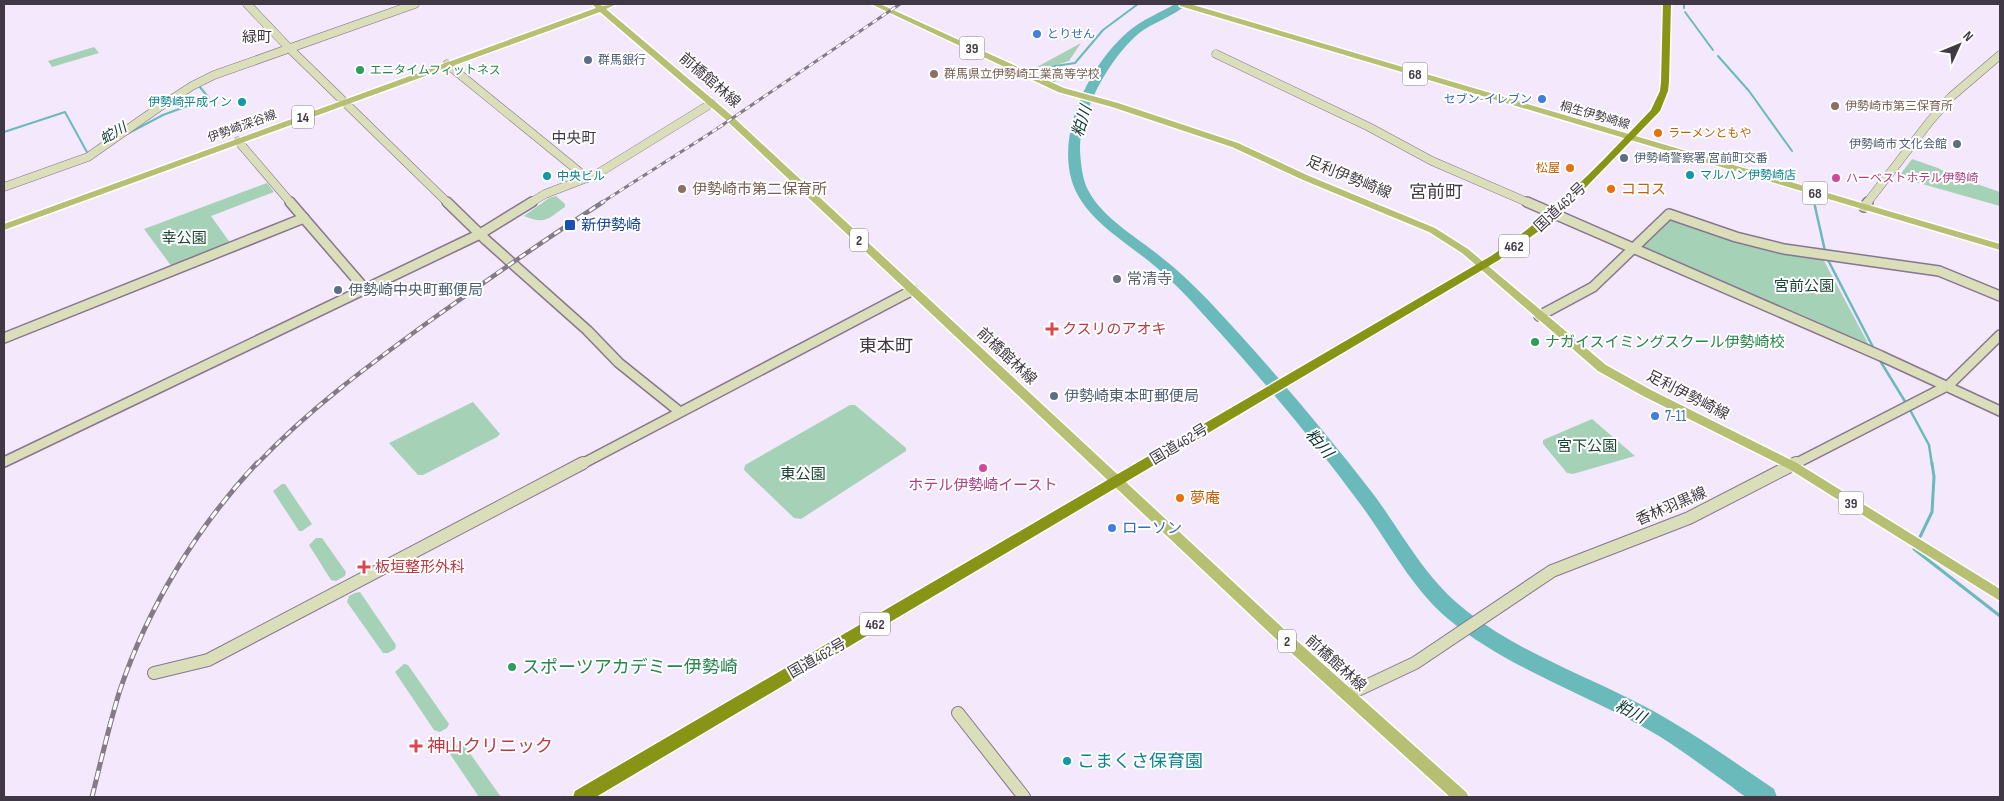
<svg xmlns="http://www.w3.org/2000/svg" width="2004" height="801" font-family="'Sofia Sans Condensed','Noto Sans JP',sans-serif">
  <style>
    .green { fill: #a5d2b7 }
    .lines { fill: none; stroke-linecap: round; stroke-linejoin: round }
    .stream-far2 { stroke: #6ababb; stroke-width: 2 }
    .stream-far1 { stroke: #6ababb; stroke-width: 2.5 }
    .stream { stroke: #6ababb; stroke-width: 3 }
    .river { fill: #6ababb; fill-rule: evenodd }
    .secondary-far2-casing { stroke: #877592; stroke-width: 9 }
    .secondary-far1-casing { stroke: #877592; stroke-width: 12 }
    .secondary-casing { stroke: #877592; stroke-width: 14 }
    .primary-casing { stroke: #fff; stroke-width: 3 }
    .highway-casing { stroke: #fff; stroke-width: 3 }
    .secondary-far2 { stroke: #dbdfb9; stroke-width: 8 }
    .secondary-far1 { stroke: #dbdfb9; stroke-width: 9 }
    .secondary { stroke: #dbdfb9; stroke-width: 12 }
    .primary { fill: #b7bf73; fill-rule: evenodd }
    .highway { fill: #879415; fill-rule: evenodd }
    .rail-far2-casing { stroke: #847a89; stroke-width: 3 }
    .rail-far1-casing { stroke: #847a89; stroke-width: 4.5 }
    .rail-casing { stroke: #847a89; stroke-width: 5 }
    .rail-far2 { stroke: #fff; stroke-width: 2; stroke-dasharray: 5.5; stroke-linecap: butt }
    .rail-far1 { stroke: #fff; stroke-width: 2.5; stroke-dasharray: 7; stroke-linecap: butt }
    .rail { stroke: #fff; stroke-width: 3; stroke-dasharray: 9; stroke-linecap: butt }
    .shop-dot { fill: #3f7fe0; stroke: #fff; stroke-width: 2 }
    .service-dot { fill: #5c6f8a; stroke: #fff; stroke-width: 2 }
    .leisure-dot { fill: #2e9e5b; stroke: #fff; stroke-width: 2 }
    .education-dot { fill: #8d6e63; stroke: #fff; stroke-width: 2 }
    .culture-dot { fill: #0f9aa8; stroke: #fff; stroke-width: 2 }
    .food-dot { fill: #e8710a; stroke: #fff; stroke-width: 2 }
    .hotel-dot { fill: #d1479c; stroke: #fff; stroke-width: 2 }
    .transit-dot { fill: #1a4fb4; stroke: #fff; stroke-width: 2 }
    .worship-dot { fill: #6b7280; stroke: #fff; stroke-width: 2 }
    .health-dot { fill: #e0444e; stroke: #fff; stroke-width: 2 }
    .labels { text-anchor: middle; stroke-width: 4; stroke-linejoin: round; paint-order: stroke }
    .far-shop-label { font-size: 12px; fill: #366cbe; stroke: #fff; text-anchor: start }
    .far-service-label { font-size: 12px; fill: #4e5e75; stroke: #fff; text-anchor: start }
    .far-leisure-label { font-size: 12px; fill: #27864d; stroke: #fff; text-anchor: start }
    .far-education-label { font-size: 12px; fill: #785e54; stroke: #fff; text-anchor: start }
    .far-culture-label { font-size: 12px; fill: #0d838f; stroke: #fff; text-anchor: start }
    .far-street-label { font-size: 12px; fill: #403844; stroke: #fff }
    .far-food-label { font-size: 12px; fill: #c56008; stroke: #fff; text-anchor: start }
    .far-hotel-label { font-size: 12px; fill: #b23c85; stroke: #fff; text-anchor: start }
    .shield { fill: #fff; stroke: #79747c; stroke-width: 1 }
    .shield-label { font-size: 14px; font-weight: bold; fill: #403844 }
    .far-water-label { font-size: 14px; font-style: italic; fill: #0f3737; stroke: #fff }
    .far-quarter-label { font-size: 15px; fill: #403844; stroke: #fff }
    .street-label { font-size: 15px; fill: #403844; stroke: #fff }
    .education-label { font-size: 15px; fill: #785e54; stroke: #fff; text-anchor: start }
    .food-label { font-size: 15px; fill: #c56008; stroke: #fff; text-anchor: start }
    .transit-label { font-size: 15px; fill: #164399; stroke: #fff; text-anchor: start }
    .park-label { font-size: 15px; fill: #19462f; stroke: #fff }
    .worship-label { font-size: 15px; fill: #5b616d; stroke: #fff; text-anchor: start }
    .service-label { font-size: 15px; fill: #4e5e75; stroke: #fff; text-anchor: start }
    .health-label { font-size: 15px; fill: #be3a42; stroke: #fff; text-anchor: start }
    .leisure-label { font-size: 15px; fill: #27864d; stroke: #fff; text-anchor: start }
    .shop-label { font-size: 15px; fill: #366cbe; stroke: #fff; text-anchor: start }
    .hotel-label { font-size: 15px; fill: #b23c85; stroke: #fff }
    .water-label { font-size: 16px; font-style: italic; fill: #0f3737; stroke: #fff }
    .quarter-label { font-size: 18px; fill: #403844; stroke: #fff }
    .near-leisure-label { font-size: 18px; fill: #27864d; stroke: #fff; text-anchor: start }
    .near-health-label { font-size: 18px; fill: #be3a42; stroke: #fff; text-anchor: start }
    .near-culture-label { font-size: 18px; fill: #0d838f; stroke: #fff; text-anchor: start }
  </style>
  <rect width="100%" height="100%" fill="#f4e8fc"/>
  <g class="green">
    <polygon points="1081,43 1069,61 1040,70 1035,68"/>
    <polygon points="94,47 99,53 52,67 48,61"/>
    <polygon points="1912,159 1938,168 1951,175 2000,192 2000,206 1901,178 1899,176"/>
    <polygon points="267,183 274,192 211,216 231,244 172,267 144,229"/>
    <path d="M556 196 565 204V207C547 219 546 225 524 216L549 198Z"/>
    <polygon points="1670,218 1823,259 1870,347 1645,249 1642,246"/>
    <polygon points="473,402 500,434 497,437 423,475 418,475 389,443"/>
    <polygon points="850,405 855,405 906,448 906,451 801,519 794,518 744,470 745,465"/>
    <polygon points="1592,419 1635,456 1573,474 1567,473 1543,444 1543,440"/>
    <polygon points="282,484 285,484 312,524 302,531 299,531 273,491"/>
    <polygon points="316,538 322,538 346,572 345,576 336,581 331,580 309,545"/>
    <polygon points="360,592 396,645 395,649 388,653 383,653 347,602 349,596 355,593"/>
    <polygon points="404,664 408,665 449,724 447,728 440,732 434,730 395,672"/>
    <polygon points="459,743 464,745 501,797 479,797 450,754 451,748"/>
  </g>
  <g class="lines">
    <g class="stream-far2">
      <polyline points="1684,4 1684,8"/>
      <polyline points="1685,12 1713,50"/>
      <polyline points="1718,56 1749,91 1792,151"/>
      <polyline points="1050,84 1058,78 1045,71 1055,66 1075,63 1103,30 1138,4"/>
      <polyline points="4,132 65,112 88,154"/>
      <polyline points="127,134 163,115 209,98 199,86"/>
      <polyline points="1813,199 1814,203"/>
    </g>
    <g class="stream-far1">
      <polyline points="1814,202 1825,251"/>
      <polyline points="1828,260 1874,349"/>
      <polyline points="1879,359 1906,403"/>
      <polyline points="1909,408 1929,445 1932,465"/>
    </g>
    <g class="stream">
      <polyline points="1918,541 1932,512 1934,477 1932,463"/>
      <polyline points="1915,545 1914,549 2000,616"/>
    </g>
    <path class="river" d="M1175 4H1187C1173 17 1153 22 1138 34 1109 59 1079 113 1080 151 1081 164 1082 178 1088 190 1103 219 1137 237 1161 257 1178 270 1193 285 1208 300 1266 362 1322 427 1374 495 1405 537 1425 579 1468 612 1519 652 1584 675 1642 705 1688 729 1731 760 1774 789L1777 797C1768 797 1755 800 1747 797 1741 795 1733 787 1728 784 1705 768 1683 751 1659 736 1591 695 1507 669 1447 618 1410 586 1390 544 1361 505 1312 438 1258 374 1202 313 1188 297 1172 281 1156 267 1127 242 1081 218 1071 178 1058 128 1091 63 1129 31 1143 19 1160 13 1175 4Z"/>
    <defs>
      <g id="secondary-far2">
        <polyline points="247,4 289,48 448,203"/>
        <polyline points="1216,54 1369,127 1432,161 1529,203"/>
        <polyline points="447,64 587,178"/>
        <polyline points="238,141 291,203"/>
        <polyline points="4,187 88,157 158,108 192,86 214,75 415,4"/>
        <polyline points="530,203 545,194 597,174 712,103"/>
        <polyline points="1867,203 1930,121 1952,96 2000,55"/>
      </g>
      <g id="secondary-far1">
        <polyline points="290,202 365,289"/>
        <polyline points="447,202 486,240 587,330 619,363 680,412"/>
        <polyline points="1527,202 1881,356 2000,411"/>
        <polyline points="1864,207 1868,202"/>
        <polyline points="1539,316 1593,287 1669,214 1736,237 1784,249 1939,271 2000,296"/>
        <polyline points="4,338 304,218"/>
        <polyline points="4,462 480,234 532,202"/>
        <polyline points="580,465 913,290"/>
        <polyline points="1793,465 1949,385 2000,335"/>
      </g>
      <g id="secondary">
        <polyline points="154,673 208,660 583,463"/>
        <polyline points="1347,695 1415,663 1552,571 1689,518 1796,463"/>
        <polyline points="958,713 1024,797"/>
      </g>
      <g id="primary">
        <polygon points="592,4 599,4 602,6 617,4 606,9 731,115 1285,630 1466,792 1469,797 1450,797 1275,638 725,119 600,12 4,230 4,224 596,8"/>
        <polygon points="871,4 880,4 1064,88 1118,103 1238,143 1309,176 1435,228 1468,249 1606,365 1651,390 1797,463 2000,589 2000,601 1789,469 1643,396 1598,371 1462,253 1429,232 1303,180 1232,147 1112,107 1058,92"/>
        <polygon points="1180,4 1190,4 2000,244 2000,250 1180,6"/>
      </g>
      <path id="highway" d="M1663 4H1671L1669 82 1668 91 1660 111 1554 220 1499 260 596 797H573L575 791 1491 256C1552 215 1601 163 1651 110L1660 91 1661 82Z"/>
    </defs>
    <use href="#secondary-far2" class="secondary-far2-casing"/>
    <use href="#secondary-far1" class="secondary-far1-casing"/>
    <use href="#secondary" class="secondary-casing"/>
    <use href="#primary" class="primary-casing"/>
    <use href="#highway" class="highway-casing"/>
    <use href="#secondary-far2" class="secondary-far2"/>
    <use href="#secondary-far1" class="secondary-far1"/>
    <use href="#secondary" class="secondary"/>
    <use href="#primary" class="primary"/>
    <use href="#highway" class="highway"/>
    <defs>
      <g id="rail-far2">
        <polyline points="718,128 900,4"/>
        <polyline points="601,203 723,125"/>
      </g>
      <path id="rail-far1" d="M256 465C309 409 369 365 431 320 487 280 544 240 603 202"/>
      <path id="rail" d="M92 797C101 761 109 725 120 690 148 607 197 527 257 463"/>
    </defs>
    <use href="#rail-far2" class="rail-far2-casing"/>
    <use href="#rail-far1" class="rail-far1-casing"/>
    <use href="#rail" class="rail-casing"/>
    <use href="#rail-far2" class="rail-far2"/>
    <use href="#rail-far1" class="rail-far1"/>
    <use href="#rail" class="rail"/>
  </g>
  <g class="shop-dot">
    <circle cx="1037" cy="34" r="5"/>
    <circle cx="1542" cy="99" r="5"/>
    <circle cx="1655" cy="416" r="5"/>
    <circle cx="1112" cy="528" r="5"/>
  </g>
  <g class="service-dot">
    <circle cx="588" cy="60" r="5"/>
    <circle cx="1957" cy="144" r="5"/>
    <circle cx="1624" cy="158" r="5"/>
    <circle cx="338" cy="290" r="5"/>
    <circle cx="1054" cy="396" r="5"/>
  </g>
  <g class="leisure-dot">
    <circle cx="360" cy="70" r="5"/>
    <circle cx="1535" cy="342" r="5"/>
    <circle cx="512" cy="667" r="5"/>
  </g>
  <g class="education-dot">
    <circle cx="934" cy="74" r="5"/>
    <circle cx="1835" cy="106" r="5"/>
    <circle cx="682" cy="189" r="5"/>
  </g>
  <g class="culture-dot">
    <circle cx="242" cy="102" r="5"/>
    <circle cx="1690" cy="175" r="5"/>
    <circle cx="547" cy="176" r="5"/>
    <circle cx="1067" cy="761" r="5"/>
  </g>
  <g class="food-dot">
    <circle cx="1658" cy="133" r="5"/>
    <circle cx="1570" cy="168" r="5"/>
    <circle cx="1611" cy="189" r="5"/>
    <circle cx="1180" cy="498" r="5"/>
  </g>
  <g class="hotel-dot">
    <circle cx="1836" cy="178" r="5"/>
    <circle cx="983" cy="468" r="5"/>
  </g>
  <rect class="transit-dot" x="564" y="219" width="12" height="12" rx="2.5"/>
  <circle class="worship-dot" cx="1117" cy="279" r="5"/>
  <g class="health-dot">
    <path d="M1049.5 321.5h5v5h5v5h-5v5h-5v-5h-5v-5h5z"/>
    <path d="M361.5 559.5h5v5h5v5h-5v5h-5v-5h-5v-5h5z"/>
    <path d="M413.5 738.5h5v5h5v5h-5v5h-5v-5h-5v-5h5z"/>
  </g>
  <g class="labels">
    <g class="far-shop-label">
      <text x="1047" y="38">とりせん</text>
      <text x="1532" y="103" text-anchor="end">セブン-イレブン</text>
    </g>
    <g class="far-service-label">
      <text x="598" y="64">群馬銀行</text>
      <text x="1947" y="148" text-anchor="end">伊勢崎市 文化会館</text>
      <text x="1634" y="162">伊勢崎警察署 宮前町交番</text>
    </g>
    <g class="far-leisure-label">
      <text x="370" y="74">エニタイムフィットネス</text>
    </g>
    <g class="far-education-label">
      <text x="944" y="78">群馬県立伊勢崎工業高等学校</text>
      <text x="1845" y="110">伊勢崎市第三保育所</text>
    </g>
    <g class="far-culture-label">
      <text x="232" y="106" text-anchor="end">伊勢崎平成イン</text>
      <text x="1700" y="179">マルハン伊勢崎店</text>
      <text x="557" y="180">中央ビル</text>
    </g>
    <g class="far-street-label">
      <text transform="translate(1595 115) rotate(16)" y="4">桐生伊勢崎線</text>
      <text transform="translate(242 126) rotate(-20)" y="4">伊勢崎深谷線</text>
    </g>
    <g class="far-food-label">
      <text x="1668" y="137">ラーメンともや</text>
      <text x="1560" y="172" text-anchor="end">松屋</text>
    </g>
    <g class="far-hotel-label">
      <text x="1846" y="182">ハーベストホテル伊勢崎</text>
    </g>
    <g class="shield">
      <rect x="959.5" y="36.5" width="25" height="23" rx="4"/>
      <rect x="1402.5" y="62.5" width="25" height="23" rx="4"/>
      <rect x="292" y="105.5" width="22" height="23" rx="4"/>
      <rect x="1802.5" y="181.5" width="25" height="23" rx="4"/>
      <rect x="850" y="228.5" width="18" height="23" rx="4"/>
      <rect x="1499" y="234.5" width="30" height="23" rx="4"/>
      <rect x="1838.5" y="491.5" width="25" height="23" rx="4"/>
      <rect x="860" y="612.5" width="30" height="23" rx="4"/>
      <rect x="1278" y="629.5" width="18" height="23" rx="4"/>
    </g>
    <g class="shield-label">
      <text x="972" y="53">39</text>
      <text x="1415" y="79">68</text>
      <text x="303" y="122">14</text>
      <text x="1815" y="198">68</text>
      <text x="859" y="245">2</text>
      <text x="1514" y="251">462</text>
      <text x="1851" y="508">39</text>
      <text x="875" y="629">462</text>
      <text x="1287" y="646">2</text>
    </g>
    <g class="far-water-label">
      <text transform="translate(113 133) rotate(-30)" y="5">蛇川</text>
    </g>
    <g class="far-quarter-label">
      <text x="257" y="42">緑町</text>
      <text x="574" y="143">中央町</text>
    </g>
    <g class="street-label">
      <text transform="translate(710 80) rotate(41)" y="5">前橋館林線</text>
      <text transform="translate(1349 177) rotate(22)" y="5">足利伊勢崎線</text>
      <text transform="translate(1560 207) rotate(-43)" y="5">国道462号</text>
      <text transform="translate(1007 356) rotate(43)" y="5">前橋館林線</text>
      <text transform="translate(1688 395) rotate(27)" y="5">足利伊勢崎線</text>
      <text transform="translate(1179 444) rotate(-31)" y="5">国道462号</text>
      <text transform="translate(1671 506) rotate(-23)" y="5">香林羽黒線</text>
      <text transform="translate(817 658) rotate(-30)" y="5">国道462号</text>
      <text transform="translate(1336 663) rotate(42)" y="5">前橋館林線</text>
    </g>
    <g class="education-label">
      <text x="692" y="194">伊勢崎市第二保育所</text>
    </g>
    <g class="food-label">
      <text x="1621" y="194">ココス</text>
      <text x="1190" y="503">夢庵</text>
    </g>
    <g class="transit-label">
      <text x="581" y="230">新伊勢崎</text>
    </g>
    <g class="park-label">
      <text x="184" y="243">幸公園</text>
      <text x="1804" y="291">宮前公園</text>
      <text x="1587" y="451">宮下公園</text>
      <text x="803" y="479">東公園</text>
    </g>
    <g class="worship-label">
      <text x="1127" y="284">常清寺</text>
    </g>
    <g class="service-label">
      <text x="348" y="295">伊勢崎中央町郵便局</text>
      <text x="1064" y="401">伊勢崎東本町郵便局</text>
    </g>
    <g class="health-label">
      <text x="1062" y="334">クスリのアオキ</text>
      <text x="375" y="572">板垣整形外科</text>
    </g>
    <g class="leisure-label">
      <text x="1545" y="347">ナガイスイミングスクール伊勢崎校</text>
    </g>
    <g class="shop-label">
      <text x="1665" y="421">7-11</text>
      <text x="1122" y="533">ローソン</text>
    </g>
    <g class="hotel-label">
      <text x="983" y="490">ホテル伊勢崎イースト</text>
    </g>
    <g class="water-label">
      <text transform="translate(1081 121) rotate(-73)" y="6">粕川</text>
      <text transform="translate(1320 443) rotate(50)" y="6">粕川</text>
      <text transform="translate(1631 711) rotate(27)" y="6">粕川</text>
    </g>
    <g class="quarter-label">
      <text x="1436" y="198">宮前町</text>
      <text x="886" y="352">東本町</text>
    </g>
    <g class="near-leisure-label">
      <text x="522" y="673">スポーツアカデミー伊勢崎</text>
    </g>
    <g class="near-health-label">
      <text x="427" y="752">神山クリニック</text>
    </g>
    <g class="near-culture-label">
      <text x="1077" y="767">こまくさ保育園</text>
    </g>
  </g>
  <rect width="2004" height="801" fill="none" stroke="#403844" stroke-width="10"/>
  <g transform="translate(1959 45) rotate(46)" stroke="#ffffff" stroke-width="4" paint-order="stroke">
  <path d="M0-4L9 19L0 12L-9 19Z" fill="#403844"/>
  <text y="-8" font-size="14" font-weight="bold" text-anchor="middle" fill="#403844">N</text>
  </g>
</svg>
